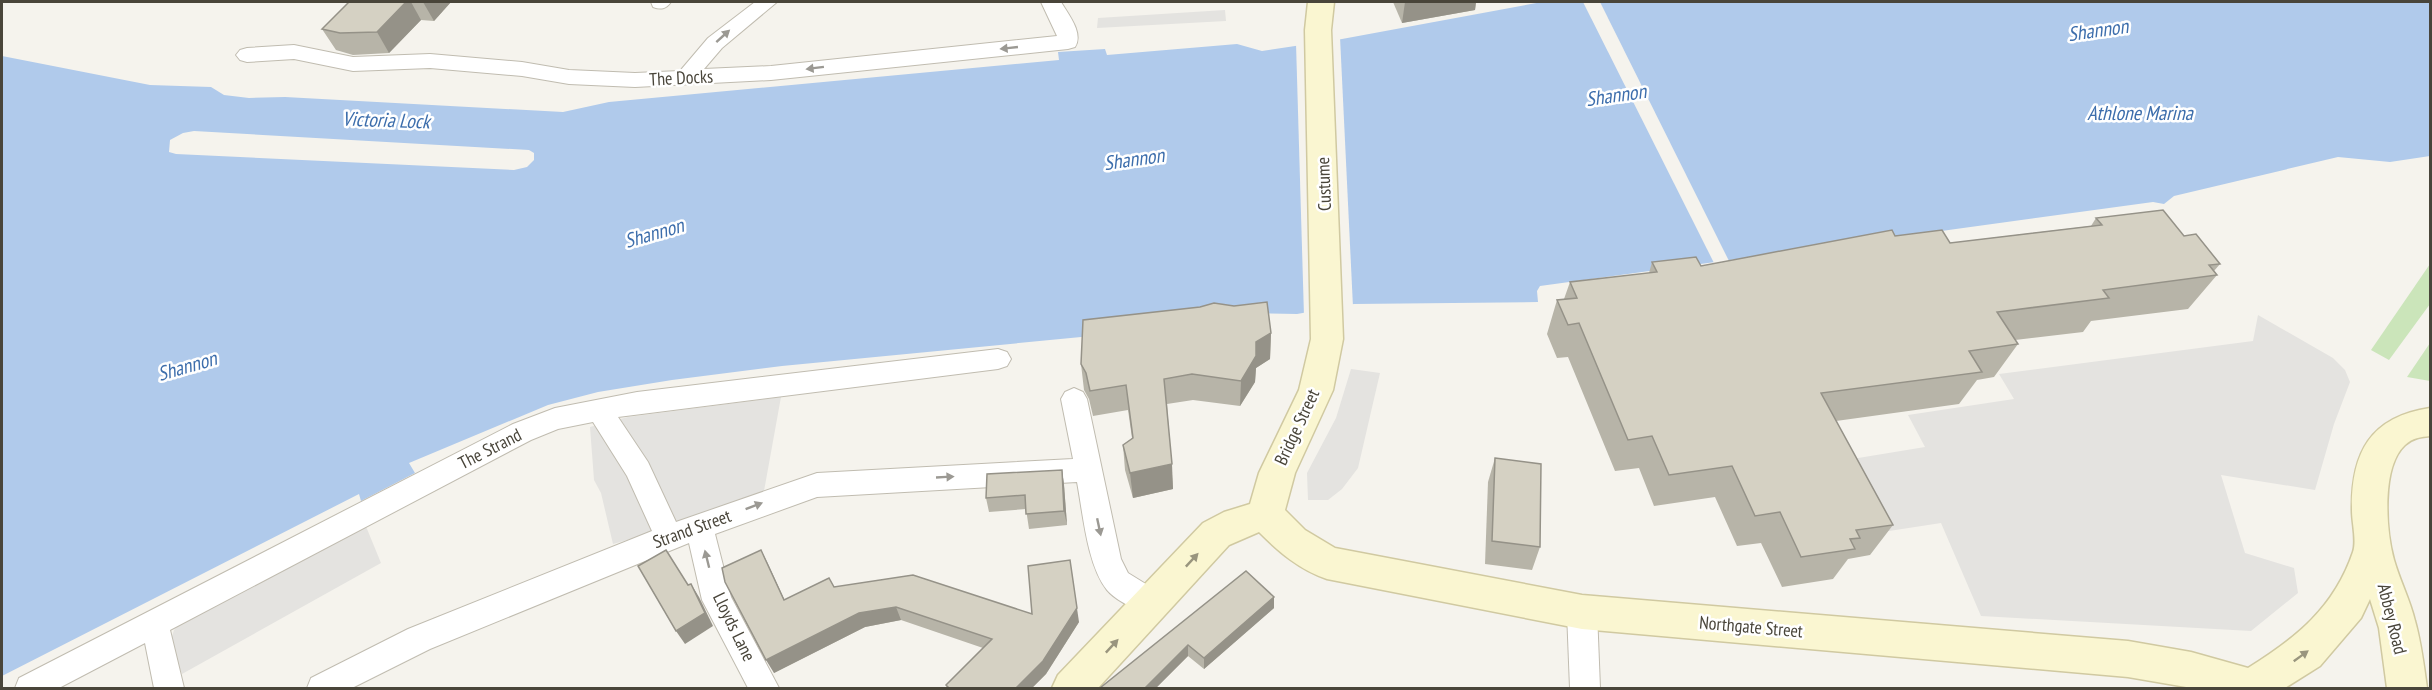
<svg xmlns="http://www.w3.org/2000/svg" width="2432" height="690" font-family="'PT Sans Narrow',sans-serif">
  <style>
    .green { fill: #cbe5ba }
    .parking { fill: #e4e3e0 }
    .water { fill: #b0caeb }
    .pier { fill: #f5f3ed }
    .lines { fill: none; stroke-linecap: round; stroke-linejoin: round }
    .street-casing { stroke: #c0bcb0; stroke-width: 2 }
    .secondary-casing { stroke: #d0c9a1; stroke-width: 3 }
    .street { fill: #fff; fill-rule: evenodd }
    .secondary { fill: #faf6d1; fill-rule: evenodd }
    .wall { fill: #b7b4a8 }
    .shaded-wall { fill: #959288 }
    .building { fill: #d5d1c3; stroke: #959288; stroke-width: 1.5 }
    .oneway { fill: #9b9993 }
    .oneway2 { fill: #99957e }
    .labels { text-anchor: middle; stroke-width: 5; stroke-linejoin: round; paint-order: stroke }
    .street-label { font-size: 18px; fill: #49453a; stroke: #fff }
    .water-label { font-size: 20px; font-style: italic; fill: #3d6eac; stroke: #fff }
  </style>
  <rect width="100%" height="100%" fill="#f5f3ed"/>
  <g class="green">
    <polygon points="2430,264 2430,304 2389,360 2371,350"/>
    <polygon points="2430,343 2430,381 2407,377"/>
  </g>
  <g class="parking">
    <polygon points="1225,10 1226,21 1097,28 1098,18"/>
    <polygon points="2258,315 2333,358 2345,370 2350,382 2334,424 2315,490 2221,475 2245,553 2294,568 2298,593 2251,631 1981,616 1941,523 1876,533 1840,461 1925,447 1908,415 2014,399 1999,374 2253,341"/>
    <polygon points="1351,369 1380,373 1358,468 1342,489 1328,500 1308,500 1307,473 1336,418"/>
    <polygon points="781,397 764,491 677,526 613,544 601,493 594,480 590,427 628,417"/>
    <polygon points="365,524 381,563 182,674 170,643 174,630 184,619"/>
  </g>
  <polygon class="water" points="1542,2 2430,2 2430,156 2390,162 2338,157 2174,196 2164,204 2153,202 1540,286 1537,291 1538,302 1354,304 1297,314 1245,313 1102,335 782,366 672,380 598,392 548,405 409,463 415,473 361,501 359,494 2,676 2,56 150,85 211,87 224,95 249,98 285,97 563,112 609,102 1059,60 1058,52 1105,49 1107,55 1237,44 1262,51 1342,39"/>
  <g class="pier">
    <polygon points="1583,2 1600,2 1729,261 1714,263"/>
    <polygon points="1340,37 1353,307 1304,316 1296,43"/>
    <polygon points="194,131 529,150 534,153 534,160 527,167 514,170 176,154 169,152 170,140 183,133"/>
  </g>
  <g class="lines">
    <defs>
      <g id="street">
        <path d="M651 2H671C666 9 661 10 653 7Z"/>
        <path d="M755 2H777L722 48 704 69 771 66 1057 36 1041 2H1061C1068 14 1084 33 1075 47L1068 49 771 80 635 87 569 84 522 76 430 68 353 71 294 59 247 62 240 60 236 55 240 50 247 48 294 45 353 57 430 54 522 62 569 70 635 73 680 71 708 38Z"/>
        <path d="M998 349 1007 352 1011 359 1007 366 998 369 618 417 648 462 676 522 817 473 1073 459 1061 399 1065 392 1074 388 1083 392 1087 399 1121 559 1128 573 1162 594 1167 603 1162 612 1152 616C1139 611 1116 601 1107 590 1087 565 1083 513 1077 482L817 497 715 534 731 597 779 688H748L702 600 689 543 430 649 352 688H307L311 678 408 629 652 531 627 476 593 422 558 429 531 440 170 630 184 688H154L145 643 59 688H15L19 678 513 424 555 408 637 392Z"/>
        <polygon points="1582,599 1592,603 1597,612 1600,688 1570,688 1567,612 1572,603"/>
      </g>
      <path id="secondary" d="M1308 2H1334L1331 30 1343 339 1333 390 1295 473 1285 510 1305 530 1335 548 1582 595 2128 641 2191 652 2248 668C2296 638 2334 608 2353 552 2357 541 2352 523 2352 511 2351 453 2370 417 2430 408V436C2421 437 2412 438 2405 445 2381 467 2386 531 2394 560 2400 581 2410 600 2415 621 2421 642 2424 666 2427 688H2387L2379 628 2370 599 2361 618 2320 666 2285 688H2192L2128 677 1582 629 1327 579C1300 570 1279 552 1259 532L1229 545 1098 688H1052L1058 675 1203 523 1224 512 1250 504 1259 473 1299 390 1311 339 1305 30Z"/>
    </defs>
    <use href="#street" class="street-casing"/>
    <use href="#secondary" class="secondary-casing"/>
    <use href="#street" class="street"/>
    <use href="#secondary" class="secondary"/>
  </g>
  <g class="wall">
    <polygon points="349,2 451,2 434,21 421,20 389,53 353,55 336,50 322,29"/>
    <polygon points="1393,2 1476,2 1475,10 1402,23"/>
    <polygon points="2096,218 2184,236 2220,264 2214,271 2217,275 2188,309 2091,321 2083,332 2015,340 2018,344 1994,377 1977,380 1959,404 1836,421 1893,525 1870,555 1848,559 1833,579 1782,587 1761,543 1737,546 1715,497 1654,506 1639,468 1615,471 1568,357 1557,358 1547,334 1557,300 1564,299 1570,282 1649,273 1652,262 1701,266 1895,236 1950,243 2091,226"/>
    <polygon points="1271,333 1270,359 1256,368 1255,382 1240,406 1193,400 1167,404 1173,489 1133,498 1125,470 1123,445 1132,438 1128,410 1093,416 1089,399 1084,390 1081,364"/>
    <polygon points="1495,458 1540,547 1532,570 1485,564 1488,482"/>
    <polygon points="1062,470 1064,485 1067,525 1029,529 1026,509 989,512 986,498"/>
    <polygon points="761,550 784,600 834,587 1032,614 1079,622 1046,674 1032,688 947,688 946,685 983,648 901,620 865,627 774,673"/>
    <polygon points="1274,597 1274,608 1204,669 1188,656 1156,688 1100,688"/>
  </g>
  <g class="shaded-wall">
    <polygon points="406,2 411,2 421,20 389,53 377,32"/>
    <polygon points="423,2 451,2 434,21"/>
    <polygon points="1405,2 1476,2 1475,10 1402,23"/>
    <polygon points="1271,333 1270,359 1256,368 1255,382 1240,406 1241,381 1256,342"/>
    <polygon points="1172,464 1173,489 1133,498 1130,473"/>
    <polygon points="1062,470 1064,485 1067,525 1064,511"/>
    <polygon points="761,550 768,564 791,614 784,600"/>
    <polygon points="1070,560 1079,622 1046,674 1032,688 1016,688"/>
    <polygon points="691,584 699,597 713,626 685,644 676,631"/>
    <polygon points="1274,597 1274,608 1204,669 1204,658"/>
    <polygon points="896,607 901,620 865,627 774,673 766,660 859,613"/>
    <polygon points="1188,645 1188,656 1156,688 1145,688"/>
  </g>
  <g class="building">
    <polygon points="349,2 406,2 377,32 340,33 322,29"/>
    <polygon points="2163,210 2184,236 2196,234 2220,264 2209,265 2217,275 2103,290 2109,298 1997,312 2018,344 1969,351 1982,372 1821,393 1893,525 1856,530 1860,538 1850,539 1855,549 1801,557 1780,512 1755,516 1732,466 1669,475 1652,436 1628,440 1579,323 1568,325 1557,300 1577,298 1570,282 1657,272 1652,262 1696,257 1701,266 1892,230 1895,236 1942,230 1950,243 2102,225 2096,218"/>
    <polygon points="1267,302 1271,333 1256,342 1256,356 1241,381 1192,374 1164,379 1172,464 1130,473 1123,445 1133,438 1126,385 1090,391 1086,373 1081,364 1083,320 1200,307 1214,303 1234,306"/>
    <polygon points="1495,458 1541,464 1540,547 1492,541"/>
    <polygon points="1062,470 1064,511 1026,514 1025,495 986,498 987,474"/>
    <polygon points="666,550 688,585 691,584 705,613 676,631 638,566"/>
    <polygon points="761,550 784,600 829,578 834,587 913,575 1032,614 1028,566 1070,560 1077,608 1043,661 1016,688 949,688 946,685 992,639 896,607 859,613 766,660 725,582 722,568"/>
    <polygon points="1246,571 1274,597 1204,658 1188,645 1145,688 1100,688"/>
  </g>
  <defs><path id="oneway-solid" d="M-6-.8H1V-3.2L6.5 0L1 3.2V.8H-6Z" transform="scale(1.5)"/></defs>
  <g class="oneway">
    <use href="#oneway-solid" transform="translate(723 36) rotate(-42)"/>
    <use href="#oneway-solid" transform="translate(1009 48) rotate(174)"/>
    <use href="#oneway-solid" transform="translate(815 68) rotate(173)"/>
    <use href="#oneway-solid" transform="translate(945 477) rotate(-3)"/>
    <use href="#oneway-solid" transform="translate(754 506) rotate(-21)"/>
    <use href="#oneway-solid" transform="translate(1099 527) rotate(78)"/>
    <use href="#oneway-solid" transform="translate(707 559) rotate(-104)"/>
  </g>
  <g class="oneway2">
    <use href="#oneway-solid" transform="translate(1192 560) rotate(-47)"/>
    <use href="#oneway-solid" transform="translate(1112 646) rotate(-47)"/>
    <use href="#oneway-solid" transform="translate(2301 656) rotate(-36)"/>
  </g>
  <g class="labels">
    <g class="street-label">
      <text transform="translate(681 78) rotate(-3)" y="6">The Docks</text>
      <text transform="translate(1324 184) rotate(-92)" y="6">Custume</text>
      <text transform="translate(1297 427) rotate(-65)" y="6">Bridge Street</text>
      <text transform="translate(490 449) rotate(-27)" y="6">The Strand</text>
      <text transform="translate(692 529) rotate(-20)" y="6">Strand Street</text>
      <text transform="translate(2392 619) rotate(76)" y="6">Abbey Road</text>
      <text transform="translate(734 627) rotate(64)" y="6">Lloyds Lane</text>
      <text transform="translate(1751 627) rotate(5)" y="6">Northgate Street</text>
    </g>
    <g class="water-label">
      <text transform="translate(2098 30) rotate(-8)" y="7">Shannon</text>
      <text transform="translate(1616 95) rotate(-8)" y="7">Shannon</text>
      <text x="2140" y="120">Athlone Marina</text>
      <text transform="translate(386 120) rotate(2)" y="7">Victoria Lock</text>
      <text transform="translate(1134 159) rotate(-8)" y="7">Shannon</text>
      <text transform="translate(654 233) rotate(-16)" y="7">Shannon</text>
      <text transform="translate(187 366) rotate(-16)" y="7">Shannon</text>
    </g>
  </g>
  <rect width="2432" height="690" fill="none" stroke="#49453a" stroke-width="6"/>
</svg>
